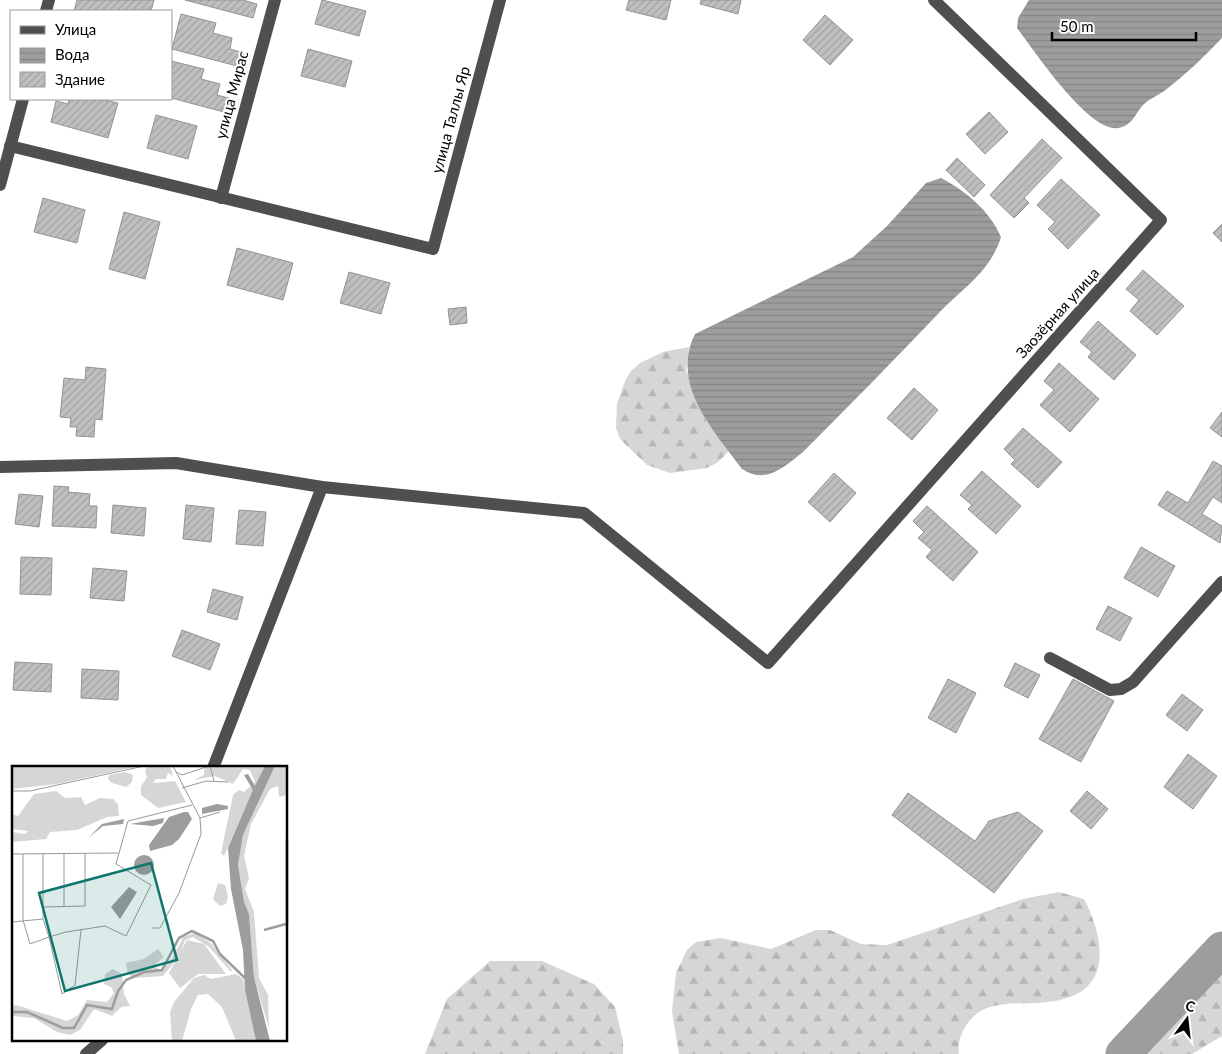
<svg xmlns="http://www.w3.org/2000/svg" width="1222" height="1054" font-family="Lato,sans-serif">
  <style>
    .forest { fill: url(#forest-firs) }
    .water { fill: url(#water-rules) }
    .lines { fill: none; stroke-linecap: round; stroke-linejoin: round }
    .river { stroke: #9d9d9d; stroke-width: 35 }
    .building { fill: url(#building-hatch); stroke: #939393 }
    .minor { stroke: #4f4f4f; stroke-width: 12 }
    .labels { text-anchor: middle; stroke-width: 4; stroke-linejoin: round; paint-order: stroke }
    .street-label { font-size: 15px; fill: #000; stroke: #fff }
    .inset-river { fill: none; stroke: #9d9d9d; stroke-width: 2.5 }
    .inset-road { fill: none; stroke: #999; stroke-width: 1 }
    .view { fill: #0f766e; fill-opacity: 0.15; stroke: #0f766e; stroke-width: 2.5 }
    .inset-edge { fill: none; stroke: #000; stroke-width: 2.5 }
  </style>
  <defs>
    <pattern id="forest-firs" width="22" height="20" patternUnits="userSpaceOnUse" patternTransform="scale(1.25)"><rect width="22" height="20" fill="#d6d6d6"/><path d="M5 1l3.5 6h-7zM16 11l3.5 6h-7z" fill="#b6b6b6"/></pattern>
    <pattern id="water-rules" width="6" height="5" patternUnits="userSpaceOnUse" patternTransform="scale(1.25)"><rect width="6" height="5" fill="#9d9d9d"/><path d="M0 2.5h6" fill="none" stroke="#858585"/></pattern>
    <pattern id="building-hatch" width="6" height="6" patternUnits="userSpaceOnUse" patternTransform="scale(1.25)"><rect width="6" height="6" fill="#bfbfbf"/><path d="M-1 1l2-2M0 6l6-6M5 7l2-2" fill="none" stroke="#a2a2a2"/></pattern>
  </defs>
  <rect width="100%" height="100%" fill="#fff"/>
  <g class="forest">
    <polygon points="689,347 686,370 707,422 729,451 718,462 707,468 670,473 647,465 620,439 616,428 617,404 625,381 631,371 640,363 663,352"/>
    <path d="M1059 892 1084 899C1105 939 1113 992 1055 1001 1034 1005 1011 1001 990 1007 971 1012 956 1035 959 1054H679L672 1011 676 973 687 950 696 942 721 938 771 949 816 930H830L861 944 887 945 1023 899Z"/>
    <polygon points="490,961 542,961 594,984 615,1007 623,1040 623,1054 425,1054 447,999"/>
    <polygon points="1222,973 1222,1036 1192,1054 1127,1054 1167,1025"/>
  </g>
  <g class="water">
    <path d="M1029 0H1222V38C1205 56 1187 73 1168 88 1161 94 1150 98 1143 105 1135 114 1132 126 1118 128 1088 132 1034 50 1017 28L1018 18Z"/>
    <path d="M941 178C966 191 990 211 1001 237 990 273 961 289 937 315 893 361 848 407 803 452 784 467 766 485 742 469 713 430 670 384 695 334L853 257 887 226 926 183Z"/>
  </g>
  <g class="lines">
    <polyline class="river" points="1123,1054 1222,949"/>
  </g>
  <g class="building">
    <polygon points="77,0 154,0 151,11 74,11"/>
    <polygon points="185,0 243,0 257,4 253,18"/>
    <polygon points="322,0 366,11 359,36 315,24"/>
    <polygon points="629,0 671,0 666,20 626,10"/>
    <polygon points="701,0 741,0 738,14 700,4"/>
    <polygon points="181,14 216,23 213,33 232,38 230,49 244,53 241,67 172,49"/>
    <polygon points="825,15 853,40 830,65 803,40"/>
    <polygon points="308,49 352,61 345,87 301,76"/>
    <polygon points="171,61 204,69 201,79 220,84 217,95 232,99 228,113 171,98"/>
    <polygon points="69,99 100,99 118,103 108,138 51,122 56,101 68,104"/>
    <polygon points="989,112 1008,132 985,154 966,134"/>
    <polygon points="156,115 197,126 188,159 147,148"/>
    <polygon points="1042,139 1062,158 1024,198 1029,203 1014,218 990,195"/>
    <polygon points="957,158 985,185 974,197 946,170"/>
    <polygon points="1061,179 1100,215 1068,249 1048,229 1055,222 1037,205"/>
    <polygon points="43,198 85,210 77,243 34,232"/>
    <polygon points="124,212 160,222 145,279 109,269"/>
    <polygon points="1222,224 1222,242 1213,233"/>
    <polygon points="237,248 293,263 283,300 227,285"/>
    <polygon points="1143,270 1184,306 1157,335 1130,311 1139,300 1126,289"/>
    <polygon points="349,272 390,283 381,314 340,303"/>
    <polygon points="466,307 467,323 450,325 448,309"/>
    <polygon points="1098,321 1136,355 1114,380 1088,357 1092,352 1080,342"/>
    <polygon points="1059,363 1099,399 1070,432 1040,405 1054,390 1044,381"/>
    <polygon points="86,367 106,369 102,420 95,419 94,437 76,436 77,427 70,427 71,418 60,417 64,378 85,380"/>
    <polygon points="914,388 938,410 912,440 887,418"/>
    <polygon points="1222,412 1222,437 1210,428"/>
    <polygon points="1023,428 1062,462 1038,488 1011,464 1015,460 1004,449"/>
    <polygon points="1213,461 1222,466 1222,503 1213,497 1202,514 1222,526 1220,543 1158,505 1167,491 1188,503"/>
    <polygon points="982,471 1021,506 996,534 968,509 972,505 960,495"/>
    <polygon points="834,473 856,493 830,522 808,502"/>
    <polygon points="54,486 69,487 68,492 90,494 89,506 97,506 96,528 52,526"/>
    <polygon points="19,494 43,496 39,527 15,524"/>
    <polygon points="113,505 146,508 144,536 111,533"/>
    <polygon points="186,505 214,508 211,542 183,539"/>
    <polygon points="927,506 978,552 953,581 926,557 932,550 918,538 924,532 913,521"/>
    <polygon points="239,510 266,512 263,546 236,544"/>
    <polygon points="1141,547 1175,566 1158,597 1124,578"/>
    <polygon points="21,557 52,558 51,595 20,594"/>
    <polygon points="93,568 127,571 124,601 90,598"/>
    <polygon points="213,589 243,597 237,620 207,612"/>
    <polygon points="1108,606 1132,618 1120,641 1096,629"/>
    <polygon points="182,630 220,644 210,670 172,656"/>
    <polygon points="15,662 52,664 51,692 13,690"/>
    <polygon points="1015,663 1040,675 1028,698 1004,686"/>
    <polygon points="82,669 119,671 118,700 81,698"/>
    <polygon points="948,679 976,693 956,733 928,718"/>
    <polygon points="1073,679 1114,701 1081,762 1039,739"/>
    <polygon points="1182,694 1203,710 1187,731 1166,715"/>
    <polygon points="1188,754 1217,776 1193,809 1164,787"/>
    <polygon points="1087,791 1108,809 1091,829 1070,811"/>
    <polygon points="908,793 975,841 989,821 1018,812 1043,831 994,893 892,815"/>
  </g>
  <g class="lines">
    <g class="minor">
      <polyline points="46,11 49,0"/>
      <polyline points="10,146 433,249 500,0"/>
      <polyline points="0,185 23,99"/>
      <polyline points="221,198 275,0"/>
      <polyline points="0,467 176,463 322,487 584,513 768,663 1161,220 934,0"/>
      <polyline points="1050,658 1110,690 1121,689 1133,682 1222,582"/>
      <polyline points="213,768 322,487"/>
      <polyline points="86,1054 102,1040"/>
    </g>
  </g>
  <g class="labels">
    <g class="street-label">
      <text transform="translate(232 95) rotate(-75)" y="5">улица Мирас</text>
      <text transform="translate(451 120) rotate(-75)" y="5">улица Таллы Яр</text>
      <text transform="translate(1058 313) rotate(-48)" y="5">Заозёрная улица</text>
    </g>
  </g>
  <g transform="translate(12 766)">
    <rect width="275" height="275" fill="#fff"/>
    <path d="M175 174 192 178 214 208H186L168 222 157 207Z" fill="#d6d6d6"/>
    <path d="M0 0H127L45 18 0 23ZM137 0H158L161 10 156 7 154 13H144L141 17 163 15 174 36 146 42 129 29V20L135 12 133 4ZM192 0H253L212 90 209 87 221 29 227 24 232 26 243 16 238 4 231 3 221 18 203 10 182 14 192 9ZM263 0H275V29L267 31 266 20 258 23 239 58 232 90 237 112 233 123 242 146 247 212 256 229 257 263 242 211 237 148 232 137 226 99 231 69ZM113 6 121 9 120 16 114 21 100 17 96 13 97 9ZM44 25 53 32 69 31 73 39 88 32 101 33 106 38 107 50 95 51 65 64 38 66 34 73 0 76V66L13 68 16 65 0 63V48L6 50 22 28ZM206 117 213 119 216 131 214 138 208 140 201 133ZM183 167 199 177 220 204 219 206 197 181 181 171 173 174 167 191 151 210 122 212 116 208 114 197 132 193 146 183 152 191 141 200 149 204 160 193 171 171ZM101 203 110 208 112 228 118 240 109 241 100 250 82 243 68 264 58 269 45 266 22 252 0 250V240L4 239 55 255 66 249 75 234 95 236 102 227 99 221 92 218 93 208ZM224 208 231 213 244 275H224L210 241 196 228 186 229 179 243 170 275H160L158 246 162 236 182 212 192 209 199 213Z" fill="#d6d6d6"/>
    <path d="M253 0H263L231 69 226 99 232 136 237 148 242 211 258 275H244L233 224 231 184 219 123 216 82 241 24 232 9 236 8 243 20ZM205 38 216 40V43L190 48V42ZM172 46H176L180 53 167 73 160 79 138 85 137 79 157 51ZM152 52 151 57 141 60 118 58ZM112 53 111 58 91 60 76 72 90 58ZM122 99a10 10 0 1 1 20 0a10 10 0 1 1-20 0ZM117 121 125 126 108 153 99 141Z" fill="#9d9d9d"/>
    <path class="inset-river" d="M275 158V73M252 164 274 158M0 246H15L51 262H62L75 239 100 243 106 225 114 214 132 206 150 204 167 172 180 165 201 175 208 188 236 215"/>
    <path class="inset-road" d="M198 0 202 15M164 6 170 9 197 0M170 22 194 15 216 16M0 25H18L132 0M188 52 208 46M0 88 106 87M11 88V154L18 178 37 171 31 153V87M52 140V88M31 141 73 140V87M0 156 31 153M140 162H148L167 127 189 68 188 52 161 0M69 164 63 219 50 228 37 171 54 166 93 160 114 170 139 119 104 98 116 55 180 39"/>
    <path class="view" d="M139 97 165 194 53 225 27 127Z"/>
    <rect width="275" height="275" class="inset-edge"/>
  </g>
  <rect x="10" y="10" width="162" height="90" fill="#ffffff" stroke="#999999"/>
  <rect x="20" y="26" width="25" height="8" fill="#4f4f4f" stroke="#999999"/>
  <text x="55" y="35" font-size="15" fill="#000000">Улица</text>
  <rect x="20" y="48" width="25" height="15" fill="url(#water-rules)" stroke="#999999"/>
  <text x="55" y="60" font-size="15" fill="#000000">Вода</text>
  <rect x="20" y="72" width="25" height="15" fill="url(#building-hatch)" stroke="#999999"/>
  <text x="55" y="85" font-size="15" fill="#000000">Здание</text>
  <g transform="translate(1187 1019) rotate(15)" stroke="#ffffff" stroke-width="4" paint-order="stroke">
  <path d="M0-4L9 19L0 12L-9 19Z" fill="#000000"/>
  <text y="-8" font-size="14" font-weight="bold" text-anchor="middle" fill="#000000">С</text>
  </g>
  <path d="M1052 32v8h144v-8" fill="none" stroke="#000000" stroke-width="2.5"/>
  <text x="1060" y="32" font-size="15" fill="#000000" stroke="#ffffff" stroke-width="4" paint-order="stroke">50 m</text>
</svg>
